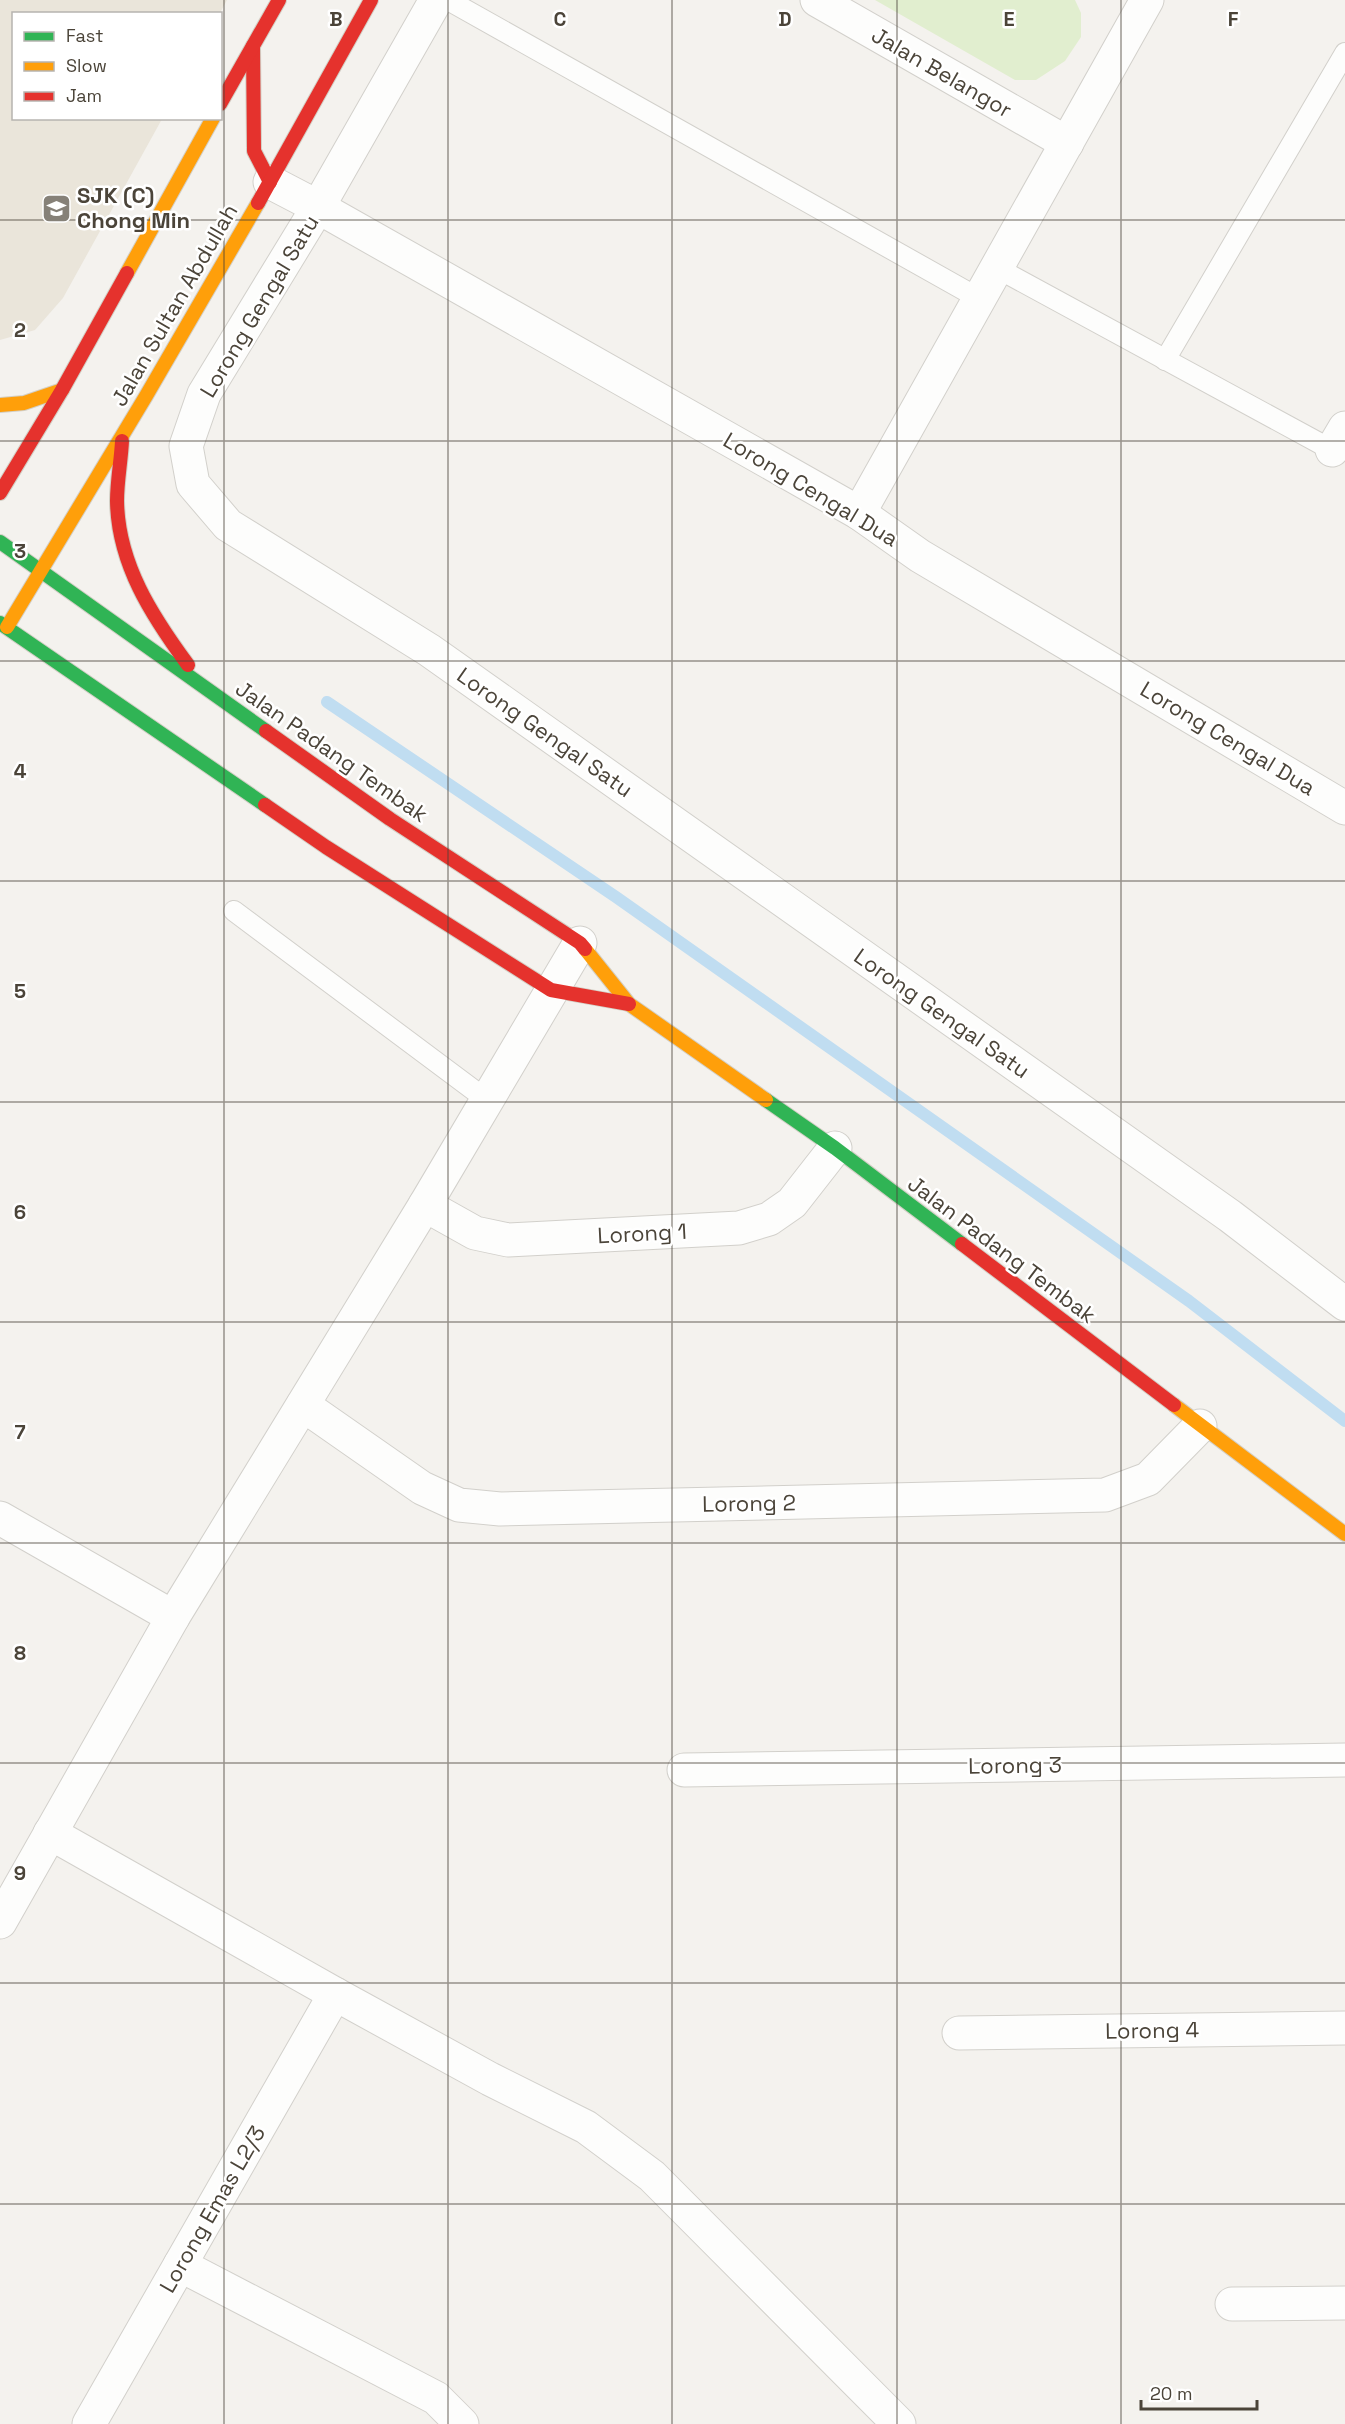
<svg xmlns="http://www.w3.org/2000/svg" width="1345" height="2424" font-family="'Space Grotesk',sans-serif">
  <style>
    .education { fill: #eae5da }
    .green { fill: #e1eecf }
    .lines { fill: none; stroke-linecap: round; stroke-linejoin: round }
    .stream { stroke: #c0ddf1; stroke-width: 12 }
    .lane-casing { stroke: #d2d0cb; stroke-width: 22 }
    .street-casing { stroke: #d2d0cb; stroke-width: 35 }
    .fast-casing { stroke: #d3cfc5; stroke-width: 16 }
    .slow-casing { stroke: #d3cfc5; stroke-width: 16 }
    .jam-casing { stroke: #d3cfc5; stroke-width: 16 }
    .lane { stroke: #fdfdfc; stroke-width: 20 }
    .street { stroke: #fdfdfc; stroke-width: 33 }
    .fast { stroke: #30b455; stroke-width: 14 }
    .slow { stroke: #ff9f0a; stroke-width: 14 }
    .jam { stroke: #e5322d; stroke-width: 14 }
    .grid { fill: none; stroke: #4b4439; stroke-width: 1.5; stroke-opacity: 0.55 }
    .labels { text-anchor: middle; stroke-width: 5; stroke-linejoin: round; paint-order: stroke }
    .street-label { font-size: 22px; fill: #4b4439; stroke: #fff }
    .poi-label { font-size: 22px; font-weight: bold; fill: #4b4439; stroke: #fff; text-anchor: start }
    .grid-label { font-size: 20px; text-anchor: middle; font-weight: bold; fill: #4b4439; stroke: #fff; stroke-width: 5; stroke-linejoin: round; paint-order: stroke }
  </style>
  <rect width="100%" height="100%" fill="#f4f2ee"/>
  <polygon class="education" points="0,0 227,0 220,13 14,14 14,118 162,119 63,298 35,330 0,340"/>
  <polygon class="green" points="875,0 1075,0 1081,13 1081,37 1065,61 1036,80 1015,80"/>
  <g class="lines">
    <polyline class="stream" points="327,702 616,897 1189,1301 1345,1421"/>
    <defs>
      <g id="lane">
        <polyline points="448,0 980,299"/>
        <polyline points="997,268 1332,450"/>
        <polyline points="1165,360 1345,53"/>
        <polyline points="234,911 487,1100"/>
      </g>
      <g id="street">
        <polyline points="436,0 318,207 204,394 186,446 193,484 228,525 429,650 1230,1216 1345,1304"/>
        <polyline points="817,0 1067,143"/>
        <polyline points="270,182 318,207 859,513 920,556 1345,808"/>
        <polyline points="1332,450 1345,428"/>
        <polyline points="859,513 1147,0"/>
        <polyline points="425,1205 475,1233 508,1240 739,1228 769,1219 792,1203 835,1148"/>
        <polyline points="303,1405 422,1488 459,1505 500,1509 1105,1495 1148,1479 1200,1426"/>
        <polyline points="0,1518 173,1617"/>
        <polyline points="684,1770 1345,1760"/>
        <polyline points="50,1833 335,1994 490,2079 586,2127 652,2176 899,2424"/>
        <polyline points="0,1922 173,1617 425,1205 580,943"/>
        <polyline points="959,2033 1345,2028"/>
        <polyline points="180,2265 436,2398 462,2424"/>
        <polyline points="1232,2304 1345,2303"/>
        <polyline points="89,2424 335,1994"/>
      </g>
      <g id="fast">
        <polyline points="0,542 266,731"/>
        <polyline points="0,623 265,805"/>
        <polyline points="766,1100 835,1148 962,1244"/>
      </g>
      <g id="slow">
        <polyline points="127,273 213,118"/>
        <polyline points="0,405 24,403 62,390"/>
        <polyline points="7,627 146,396 258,203"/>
        <polyline points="585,949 629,1004 766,1100"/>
        <polyline points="1174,1405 1345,1534"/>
      </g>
      <g id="jam">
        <polyline points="253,46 254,151 270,182"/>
        <polyline points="220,104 279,0"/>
        <polyline points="258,203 371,0"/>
        <path d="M122 441C121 461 117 481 117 501 118 564 152 616 188 665"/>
        <polyline points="0,493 62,390 127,273"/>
        <polyline points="266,731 390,819 580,943 585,949"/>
        <polyline points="265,805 326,847 551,990 629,1004"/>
        <polyline points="962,1244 1174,1405"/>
      </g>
    </defs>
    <use href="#lane" class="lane-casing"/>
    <use href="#street" class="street-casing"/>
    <use href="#fast" class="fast-casing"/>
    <use href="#slow" class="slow-casing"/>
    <use href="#jam" class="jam-casing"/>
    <use href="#lane" class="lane"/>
    <use href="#street" class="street"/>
    <use href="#fast" class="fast"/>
    <use href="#slow" class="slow"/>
    <use href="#jam" class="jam"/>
  </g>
  <path class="grid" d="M224 0V2424M448 0V2424M672 0V2424M897 0V2424M1121 0V2424M0 220H1345M0 441H1345M0 661H1345M0 881H1345M0 1102H1345M0 1322H1345M0 1543H1345M0 1763H1345M0 1983H1345M0 2204H1345"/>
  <defs>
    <symbol id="school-square" viewBox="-11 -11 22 22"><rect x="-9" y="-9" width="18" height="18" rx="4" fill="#868178" stroke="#fff"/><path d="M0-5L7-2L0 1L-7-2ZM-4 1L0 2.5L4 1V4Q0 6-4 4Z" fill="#fff"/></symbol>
  </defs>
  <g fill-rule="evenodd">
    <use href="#school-square" x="40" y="192" width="33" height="33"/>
  </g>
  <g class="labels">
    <g class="street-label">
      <text transform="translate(942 72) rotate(30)" y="8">Jalan Belangor</text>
      <text transform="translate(174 305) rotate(-60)" y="8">Jalan Sultan Abdullah</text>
      <text transform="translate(259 306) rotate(-59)" y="8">Lorong Gengal Satu</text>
      <text transform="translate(811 489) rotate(31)" y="8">Lorong Cengal Dua</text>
      <text transform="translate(545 732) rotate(35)" y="8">Lorong Gengal Satu</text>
      <text transform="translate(1228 738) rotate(31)" y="8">Lorong Cengal Dua</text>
      <text transform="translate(332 751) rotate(35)" y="8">Jalan Padang Tembak</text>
      <text transform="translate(942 1013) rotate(35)" y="8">Lorong Gengal Satu</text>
      <text transform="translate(642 1233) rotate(-3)" y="8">Lorong 1</text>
      <text transform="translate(1002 1249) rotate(37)" y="8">Jalan Padang Tembak</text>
      <text transform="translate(749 1503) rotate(-1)" y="8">Lorong 2</text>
      <text transform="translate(1015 1765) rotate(-1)" y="8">Lorong 3</text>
      <text transform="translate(1152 2030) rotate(-1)" y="8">Lorong 4</text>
      <text transform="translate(212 2209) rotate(-60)" y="8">Lorong Emas L2/3</text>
    </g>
    <g class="poi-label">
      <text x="77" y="203">SJK (C)<tspan x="77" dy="25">Chong Min</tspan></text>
    </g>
  </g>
  <g class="grid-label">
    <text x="336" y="26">B</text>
    <text x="560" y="26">C</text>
    <text x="785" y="26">D</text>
    <text x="1009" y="26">E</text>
    <text x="1233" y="26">F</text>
    <text x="20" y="337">2</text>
    <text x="20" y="558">3</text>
    <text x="20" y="778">4</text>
    <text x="20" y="998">5</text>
    <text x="20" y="1219">6</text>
    <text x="20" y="1439">7</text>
    <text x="20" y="1660">8</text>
    <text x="20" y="1880">9</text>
  </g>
  <rect x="12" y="12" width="210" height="108" fill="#ffffff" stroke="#b7b4b0" stroke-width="1.5"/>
  <rect x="24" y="32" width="30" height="9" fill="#30b455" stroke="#b7b4b0" stroke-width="1.5"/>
  <text x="66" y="42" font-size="18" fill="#4b4439">Fast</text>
  <rect x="24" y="62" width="30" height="9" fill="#ff9f0a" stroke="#b7b4b0" stroke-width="1.5"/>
  <text x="66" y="72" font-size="18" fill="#4b4439">Slow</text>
  <rect x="24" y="92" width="30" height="9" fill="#e5322d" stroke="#b7b4b0" stroke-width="1.5"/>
  <text x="66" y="102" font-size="18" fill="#4b4439">Jam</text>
  <path d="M1141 2400v9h116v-9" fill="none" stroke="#4b4439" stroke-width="3"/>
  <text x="1150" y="2400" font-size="18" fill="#4b4439" stroke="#ffffff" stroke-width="4.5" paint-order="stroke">20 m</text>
</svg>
